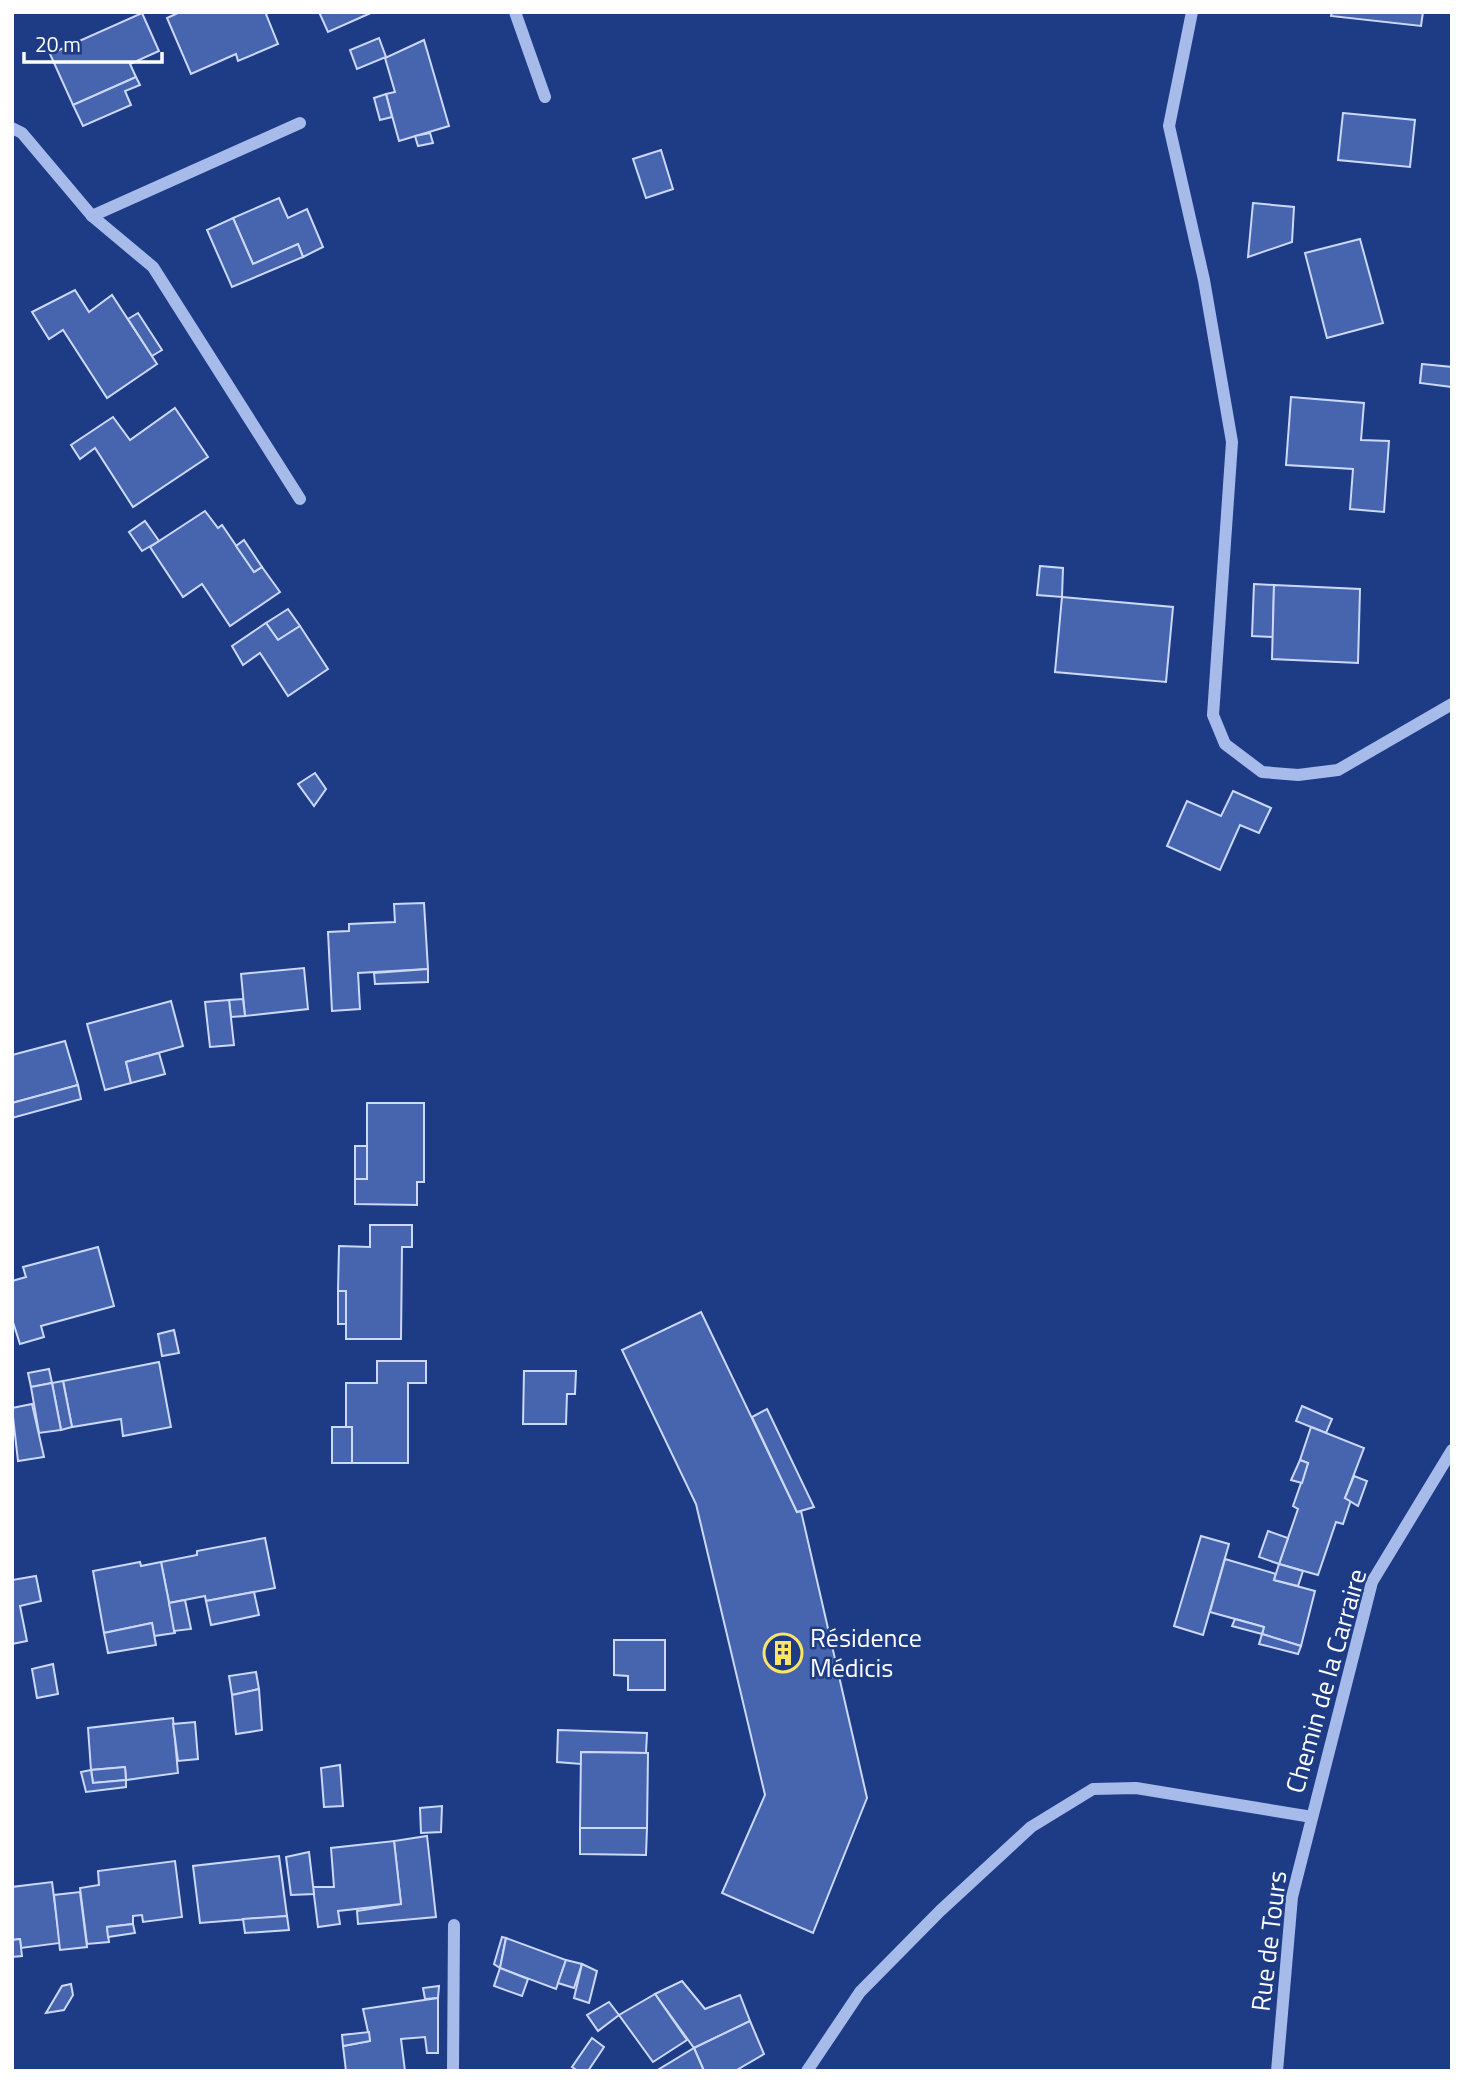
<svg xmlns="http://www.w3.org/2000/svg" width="1464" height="2083" font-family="'Titillium Web',sans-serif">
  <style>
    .building { fill: #4665ae; stroke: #cbd8f8; stroke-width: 2 }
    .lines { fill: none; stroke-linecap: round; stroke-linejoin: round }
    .minor { stroke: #a6bbea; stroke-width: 12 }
    .labels { text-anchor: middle; stroke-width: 5; stroke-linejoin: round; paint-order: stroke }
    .poi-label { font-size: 26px; fill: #fff; stroke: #1e3c86; text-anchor: start }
    .street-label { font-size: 26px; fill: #fff; stroke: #1e3c86 }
  </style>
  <rect width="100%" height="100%" fill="#1e3c86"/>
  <g class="building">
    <polygon points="180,12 270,12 266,14 278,44 238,61 236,54 191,74 167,18"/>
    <polygon points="319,12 373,12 328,32"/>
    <polygon points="1332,12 1423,12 1421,26 1331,16"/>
    <polygon points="142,13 159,51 130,64 136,77 73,105 50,54"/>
    <polygon points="379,38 386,57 357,69 350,50"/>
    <polygon points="424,40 449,126 399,141 386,94 395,92 385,58"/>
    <polygon points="136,77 140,85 125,91 131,105 83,126 73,105"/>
    <polygon points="386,94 392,117 380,120 374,98"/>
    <polygon points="1343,113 1415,120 1410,167 1338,160"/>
    <polygon points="430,133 433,143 418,146 415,136"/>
    <polygon points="661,150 673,189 646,198 633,159"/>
    <polygon points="279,198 288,218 307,209 323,247 303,257 298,244 253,264 233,218"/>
    <polygon points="1253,203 1294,207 1292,242 1248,257"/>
    <polygon points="233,218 253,264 298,244 303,257 232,287 207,230"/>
    <polygon points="1360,239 1383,323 1327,338 1305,253"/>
    <polygon points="75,290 89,312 112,295 157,364 107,398 63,330 49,339 32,312"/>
    <polygon points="138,313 162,350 152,356 128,319"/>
    <polygon points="1422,364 1452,367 1452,387 1420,383"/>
    <polygon points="1291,397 1364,403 1361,440 1389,441 1384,512 1350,509 1353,469 1286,465"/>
    <polygon points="175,408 208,457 133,507 95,448 80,459 71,445 113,417 130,440"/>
    <polygon points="205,511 218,528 222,525 254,572 262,567 280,592 230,626 202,584 183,597 150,547"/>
    <polygon points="145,521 159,541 142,551 129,532"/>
    <polygon points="244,540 262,567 254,572 236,546"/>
    <polygon points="1040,566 1063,568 1062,597 1037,595"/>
    <polygon points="1254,584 1274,585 1273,637 1252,636"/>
    <polygon points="1274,585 1360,589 1358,663 1272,659"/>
    <polygon points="1062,597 1173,607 1166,682 1055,672"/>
    <polygon points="288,609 300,626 278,640 266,623"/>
    <polygon points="266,623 278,640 300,626 328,669 288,696 260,653 243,665 232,646"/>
    <polygon points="315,773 326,789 314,806 298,784"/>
    <polygon points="1233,791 1271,808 1259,833 1240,825 1220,870 1167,846 1187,801 1221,816"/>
    <polygon points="424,903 428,969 358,973 360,1009 332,1011 328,932 349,931 349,924 395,922 394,904"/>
    <polygon points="304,968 308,1009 245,1016 241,974"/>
    <polygon points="428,969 428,982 375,984 374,973"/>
    <polygon points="243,999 245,1016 231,1017 229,1000"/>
    <polygon points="229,1000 234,1045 210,1047 205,1002"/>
    <polygon points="171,1001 183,1046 126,1062 131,1083 105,1090 87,1024"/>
    <polygon points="65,1041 78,1085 12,1103 12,1055"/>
    <polygon points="159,1053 165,1074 131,1083 126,1062"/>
    <polygon points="78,1085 81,1099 12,1118 12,1103"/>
    <polygon points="367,1103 424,1103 424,1182 417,1182 417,1205 355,1204 355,1179 367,1179"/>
    <rect x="355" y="1146" width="12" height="33"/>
    <polygon points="370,1225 412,1225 412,1247 402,1247 401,1339 346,1339 346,1291 338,1291 339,1246 370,1247"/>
    <polygon points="98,1247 114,1306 41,1326 44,1337 20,1344 12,1319 12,1281 26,1277 23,1267"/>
    <rect x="338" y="1291" width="8" height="33"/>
    <polygon points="701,1312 797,1512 801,1511 867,1798 813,1933 722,1893 765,1795 696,1504 622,1350"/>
    <polygon points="174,1330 179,1353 162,1356 158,1334"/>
    <polygon points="377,1361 426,1361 426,1383 408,1383 408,1463 352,1463 352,1427 346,1427 346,1383 377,1383"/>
    <polygon points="159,1362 171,1427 123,1436 121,1419 72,1427 63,1381"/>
    <polygon points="49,1369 52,1383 31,1387 28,1373"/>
    <polygon points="524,1371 576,1371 575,1394 567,1394 566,1424 523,1424"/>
    <polygon points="63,1381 72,1427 61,1430 52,1383"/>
    <polygon points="52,1383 61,1430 39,1433 31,1387"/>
    <polygon points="32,1404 44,1457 18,1461 12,1408"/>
    <polygon points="1302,1406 1332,1419 1326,1433 1296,1421"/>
    <polygon points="767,1409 814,1507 797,1512 752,1417"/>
    <rect x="332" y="1427" width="20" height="36"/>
    <polygon points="1311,1427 1364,1448 1345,1498 1351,1500 1343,1524 1336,1522 1318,1575 1279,1564 1298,1509 1293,1506 1308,1463 1300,1460"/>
    <polygon points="1300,1460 1308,1463 1302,1483 1291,1480"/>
    <polygon points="1354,1476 1367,1481 1358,1506 1345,1498"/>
    <polygon points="1268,1531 1288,1538 1279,1564 1259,1557"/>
    <polygon points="1201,1536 1229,1544 1203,1635 1174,1626"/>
    <polygon points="265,1538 275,1588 206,1601 205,1596 169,1603 161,1562 197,1555 197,1551"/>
    <polygon points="1225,1559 1276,1574 1274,1580 1315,1591 1301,1646 1262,1634 1264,1627 1210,1612"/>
    <polygon points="140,1562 141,1566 161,1562 175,1633 154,1636 152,1623 104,1633 93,1571"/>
    <polygon points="1279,1564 1303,1571 1298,1586 1274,1580"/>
    <polygon points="36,1576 41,1601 20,1606 27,1641 12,1644 12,1580"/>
    <polygon points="254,1592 259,1615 211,1625 206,1601"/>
    <polygon points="185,1600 191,1629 174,1631 169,1603"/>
    <polygon points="1235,1619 1264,1627 1262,1634 1232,1626"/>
    <polygon points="152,1623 156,1645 108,1653 104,1633"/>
    <polygon points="1262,1634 1301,1646 1298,1654 1259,1644"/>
    <polygon points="614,1640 665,1640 665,1690 628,1690 628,1676 614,1675"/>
    <polygon points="53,1664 58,1694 37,1698 32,1669"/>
    <polygon points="256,1672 259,1689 232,1695 229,1676"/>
    <polygon points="259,1689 262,1730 236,1734 232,1695"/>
    <polygon points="173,1718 178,1773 126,1780 125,1767 91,1770 88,1728"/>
    <polygon points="195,1722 198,1759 178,1761 173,1724"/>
    <polygon points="558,1730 647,1733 646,1753 581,1752 581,1764 557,1762"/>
    <polygon points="581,1752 648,1753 647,1828 580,1828"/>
    <polygon points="340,1765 343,1806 324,1807 321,1768"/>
    <polygon points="125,1767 126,1780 93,1783 91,1770"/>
    <polygon points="91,1770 93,1783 126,1780 126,1787 86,1792 81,1772"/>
    <polygon points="442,1806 441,1832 421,1833 420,1808"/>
    <polygon points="580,1828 647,1828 646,1855 580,1854"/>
    <polygon points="427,1836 436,1917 358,1924 357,1911 401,1904 394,1841"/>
    <polygon points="394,1841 401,1904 338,1911 340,1924 318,1927 313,1887 334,1887 331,1848"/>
    <polygon points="309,1852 314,1894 291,1895 286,1857"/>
    <polygon points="279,1856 287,1916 200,1923 193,1866"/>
    <polygon points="175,1861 182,1917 143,1922 142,1915 133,1916 133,1924 107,1927 109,1942 87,1944 80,1888 99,1885 98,1871"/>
    <polygon points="52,1882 60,1943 21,1948 20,1939 12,1940 12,1887"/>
    <polygon points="80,1892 87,1947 60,1950 54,1895"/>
    <polygon points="287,1916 289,1930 245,1933 243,1919"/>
    <polygon points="133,1924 135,1933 108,1937 107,1927"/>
    <polygon points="502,1937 506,1938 500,1968 494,1964"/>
    <polygon points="506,1938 566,1960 556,1989 500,1968"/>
    <polygon points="20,1939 22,1956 12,1957 12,1940"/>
    <polygon points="566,1960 582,1964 574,1988 558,1983"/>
    <polygon points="582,1964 597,1971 589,2003 574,1998"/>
    <polygon points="500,1968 528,1979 522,1996 494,1986"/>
    <polygon points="682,1981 705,2009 740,1995 750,2021 694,2048 655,1994"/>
    <polygon points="71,1984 73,1995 64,2010 46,2013 62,1986"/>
    <polygon points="439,1986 438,1998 425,1999 423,1988"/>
    <polygon points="655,1994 687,2040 653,2062 619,2015"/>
    <polygon points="438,1998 438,2053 427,2053 425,2037 401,2039 405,2071 346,2071 343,2046 370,2041 363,2009"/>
    <polygon points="609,2002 619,2015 598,2031 587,2015"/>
    <polygon points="750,2021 764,2054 735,2071 704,2071 694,2048"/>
    <polygon points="369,2032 370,2041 343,2046 342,2035"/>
    <polygon points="592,2038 604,2047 588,2071 578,2071 572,2067"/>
    <polygon points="694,2048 704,2071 656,2071"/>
  </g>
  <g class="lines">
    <g class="minor">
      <polyline points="515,12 545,97"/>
      <polyline points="1192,12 1169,126 1204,280 1232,442 1213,715 1225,744 1262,772 1298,775 1338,770 1452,704"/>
      <polyline points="12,128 22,133 92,216 153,267 300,499"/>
      <polyline points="92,216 300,123"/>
      <polyline points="453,2071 454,1925"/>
      <polyline points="807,2071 860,1992 940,1911 1031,1827 1093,1789 1136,1788 1312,1817"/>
      <polyline points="1277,2071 1292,1897 1372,1582 1452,1450"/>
    </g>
  </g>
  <defs>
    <symbol id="building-ring" viewBox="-11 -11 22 22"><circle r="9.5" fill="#1e3c86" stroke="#fae565" stroke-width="1.5"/><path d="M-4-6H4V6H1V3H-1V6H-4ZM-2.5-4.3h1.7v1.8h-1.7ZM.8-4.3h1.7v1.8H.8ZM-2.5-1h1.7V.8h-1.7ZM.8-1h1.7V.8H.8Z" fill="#fae565"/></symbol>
  </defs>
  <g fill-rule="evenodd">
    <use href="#building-ring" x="761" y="1631" width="44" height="44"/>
  </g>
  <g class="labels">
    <g class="poi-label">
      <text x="810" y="1647">Résidence<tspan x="810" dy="30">Médicis</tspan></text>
    </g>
    <g class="street-label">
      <text transform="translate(1326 1681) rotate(-74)" y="9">Chemin de la Carraire</text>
      <text transform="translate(1269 1941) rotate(-83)" y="9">Rue de Tours</text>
    </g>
  </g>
  <rect width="1464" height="2083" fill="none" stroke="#ffffff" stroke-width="28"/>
  <path d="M24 52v10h138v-10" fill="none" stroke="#ffffff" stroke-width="3.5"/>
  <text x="35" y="52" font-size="21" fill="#ffffff" stroke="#1e3c86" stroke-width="5" paint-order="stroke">20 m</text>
</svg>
